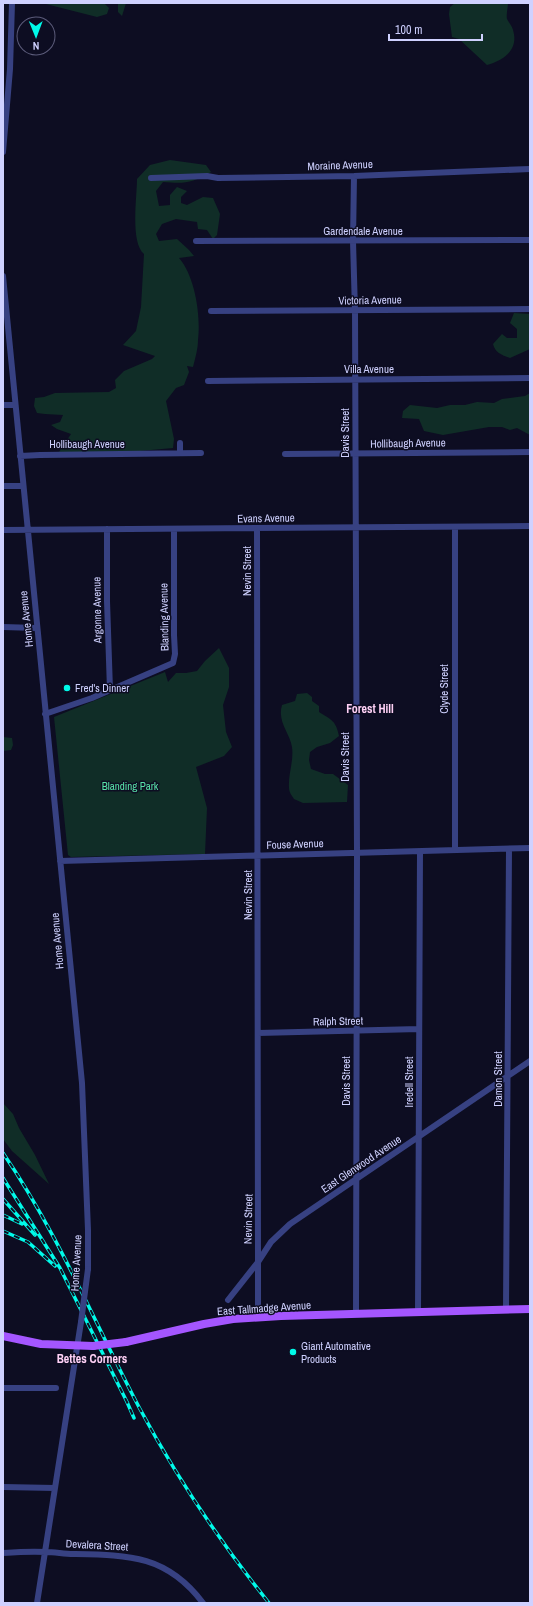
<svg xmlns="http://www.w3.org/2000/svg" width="533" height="1606" font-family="'Archivo Narrow',sans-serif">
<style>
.green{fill:#102d27}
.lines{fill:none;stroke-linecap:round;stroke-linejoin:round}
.minor{stroke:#374182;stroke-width:6}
.major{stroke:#a456ff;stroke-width:8}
.rail-casing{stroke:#00fae9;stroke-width:3.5}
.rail{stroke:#0d0d22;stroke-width:2;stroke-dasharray:6;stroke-linecap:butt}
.minor-bridge{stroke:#374182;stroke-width:6}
.major-bridge{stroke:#a456ff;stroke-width:8}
.poi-dot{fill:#00fae9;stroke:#0d0d22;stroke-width:1.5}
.labels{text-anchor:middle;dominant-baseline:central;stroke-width:3;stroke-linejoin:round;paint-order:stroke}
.street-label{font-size:11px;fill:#cfd1ff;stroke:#0d0d22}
.poi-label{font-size:11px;fill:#cfd1ff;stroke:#0d0d22;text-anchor:start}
.park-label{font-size:11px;fill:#58e1a8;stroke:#0d0d22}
.neighbourhood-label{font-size:12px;font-weight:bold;fill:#ffd1f6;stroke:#0d0d22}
</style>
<rect width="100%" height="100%" fill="#0d0d22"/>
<!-- green -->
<path class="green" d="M42,3H104L109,8L107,14L97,17Z
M118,3H126L122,16L118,12Z
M455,3H508C508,8 506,14 507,19C509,23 512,26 513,30C519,50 504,60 487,65L459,39L452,37L449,14L450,7Z
M170,160L206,165L211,172C192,183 185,184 163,182L156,191L159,206L170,205V195L177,187L187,191L181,197V203L187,205L203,197L213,198L220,214L217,235L213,239L207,230L198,229L197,222L176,219L162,224L156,234L159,241L177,239L189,250L194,256L179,258C195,276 201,316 198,340C198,349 195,359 193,367L187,366L189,372L184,385L176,388L166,401L174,439L173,448L129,452H59L71,434L57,429L51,425L60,422L63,415L45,414L37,413L34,406L35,398L44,397L55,393L109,392L116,388L115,380L124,371L152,359L155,356L123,345L136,331L141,307L144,254C130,242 137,197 137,179L150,165Z
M514,313L530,314V349L510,358C501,355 495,352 493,344L502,334L507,338H517V329L510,323Z
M530,393V435L517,428L510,430L502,427H489L443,435L424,431L419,419L402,418L403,411L410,405L437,408L450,405H465L477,402L494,403L502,399L525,396Z
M219,648L229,668V687L223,705L226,732L232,747L224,756L196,767L207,808L205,854L71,857L68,855L54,717L165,672L168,682L176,673H186L197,671L205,661Z
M307,693L312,697V701L319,706V712C332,720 336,721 339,736L330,743L317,747L310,752L309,760L311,769L325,774H333L348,785L347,802L303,803L294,799C292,796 289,792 289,788C288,774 294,761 292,747C290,733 277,722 282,705L295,701L297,694Z
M3,737L12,738L13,745L11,750L3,751Z
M3,1103L13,1114L19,1128L35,1155L49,1184L12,1151L3,1139Z"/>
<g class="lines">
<!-- minor -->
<path class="minor" d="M3,152L10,69L12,3
M354,176L353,241L355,311L357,853L356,1314
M151,178L207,176L218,178L354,176L530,169
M196,241L530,240
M3,276L82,1083L88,1230V1269
M211,311L530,309
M208,381L530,378
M3,405H15
M180,443V453
M285,454L530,452
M20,456L40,455L201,453
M3,486H23
M455,527V850
M107,529V601L110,690
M3,530L530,526
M3,627L36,628
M45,714L92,698L173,663L175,654L174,635V529
M60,861L530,848
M258,1033L419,1029
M228,1300L258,1262L257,528
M506,1309L509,849
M418,1312L420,852
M258,1317V1262L271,1242L290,1224L530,1061
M3,1388H56
M3,1487L55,1488
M3,1553C17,1552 32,1551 46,1552C55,1552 64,1554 73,1554C129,1555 167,1555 203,1603
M37,1603L81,1322"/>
<!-- major -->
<path class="major" d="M3,1336L41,1344L93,1346
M126,1342L204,1324L233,1319L281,1316L530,1309"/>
<!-- rail casing -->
<g class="rail-casing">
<path id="rail" d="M3,1153C58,1233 95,1324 140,1409C177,1478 220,1542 269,1603
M3,1178L60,1268L127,1402L134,1418
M3,1199L35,1235
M3,1215L22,1224
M3,1231L28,1242L55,1266"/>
</g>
<!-- rail -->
<use href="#rail" class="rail"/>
<!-- minor-bridge -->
<path class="minor-bridge" d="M81,1322L88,1269"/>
<!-- major-bridge -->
<path class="major-bridge" d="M93,1346L126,1342"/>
</g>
<!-- markers -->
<g class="poi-dot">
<circle cx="67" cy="688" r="4"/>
<circle cx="293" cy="1352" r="4"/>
</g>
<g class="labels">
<!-- street labels -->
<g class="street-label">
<text transform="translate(340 165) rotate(-2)">Moraine Avenue</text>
<text x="363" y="231">Gardendale Avenue</text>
<text transform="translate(370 300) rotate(-1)">Victoria Avenue</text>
<text x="369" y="369">Villa Avenue</text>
<text transform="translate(345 433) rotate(-90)">Davis Street</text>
<text transform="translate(408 443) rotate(-1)">Hollibaugh Avenue</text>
<text x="87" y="444">Hollibaugh Avenue</text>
<text transform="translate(266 518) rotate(-1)">Evans Avenue</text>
<text transform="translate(247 571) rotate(-90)">Nevin Street</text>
<text transform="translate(97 610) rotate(-91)">Argonne Avenue</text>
<text transform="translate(164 617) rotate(-91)">Blanding Avenue</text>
<text transform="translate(26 619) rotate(-96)">Home Avenue</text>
<text transform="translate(444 689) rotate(-90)">Clyde Street</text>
<text transform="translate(345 757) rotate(-90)">Davis Street</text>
<text transform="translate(295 844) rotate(-2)">Fouse Avenue</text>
<text transform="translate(248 895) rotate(-90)">Nevin Street</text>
<text transform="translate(57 941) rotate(-95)">Home Avenue</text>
<text transform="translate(338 1021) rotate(-1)">Ralph Street</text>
<text transform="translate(498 1079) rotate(-90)">Damon Street</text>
<text transform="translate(346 1081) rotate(-90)">Davis Street</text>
<text transform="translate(409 1082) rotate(-90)">Iredell Street</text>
<text transform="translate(361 1164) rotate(-34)">East Glenwood Avenue</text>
<text transform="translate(248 1219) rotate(-89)">Nevin Street</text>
<text transform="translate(76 1263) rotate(-87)">Home Avenue</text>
<text transform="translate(264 1308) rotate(-4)">East Tallmadge Avenue</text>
<text transform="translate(97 1545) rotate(3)">Devalera Street</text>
</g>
<!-- poi labels -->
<g class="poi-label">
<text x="75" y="688">Fred's Dinner</text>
<text x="301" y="1346">Giant Automative<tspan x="301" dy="13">Products</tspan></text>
</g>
<!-- park labels -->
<g class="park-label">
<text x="130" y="786">Blanding Park</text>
</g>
<!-- neighbourhood labels -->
<g class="neighbourhood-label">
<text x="370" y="709">Forest Hill</text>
<text x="92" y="1359">Bettes Corners</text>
</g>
</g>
<!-- border -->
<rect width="533" height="1606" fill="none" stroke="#cfd1ff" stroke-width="8"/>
<!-- north arrow -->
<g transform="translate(36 36) rotate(179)"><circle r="19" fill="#0d0d22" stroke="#5b5b7a"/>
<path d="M0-3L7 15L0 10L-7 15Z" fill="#00fae9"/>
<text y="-6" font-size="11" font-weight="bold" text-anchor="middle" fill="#cfd1ff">N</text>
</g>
<!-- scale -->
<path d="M389 34v6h93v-6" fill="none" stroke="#cfd1ff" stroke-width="2"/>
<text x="395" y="34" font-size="12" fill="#cfd1ff" stroke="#0d0d22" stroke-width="3" paint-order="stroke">100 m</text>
</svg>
